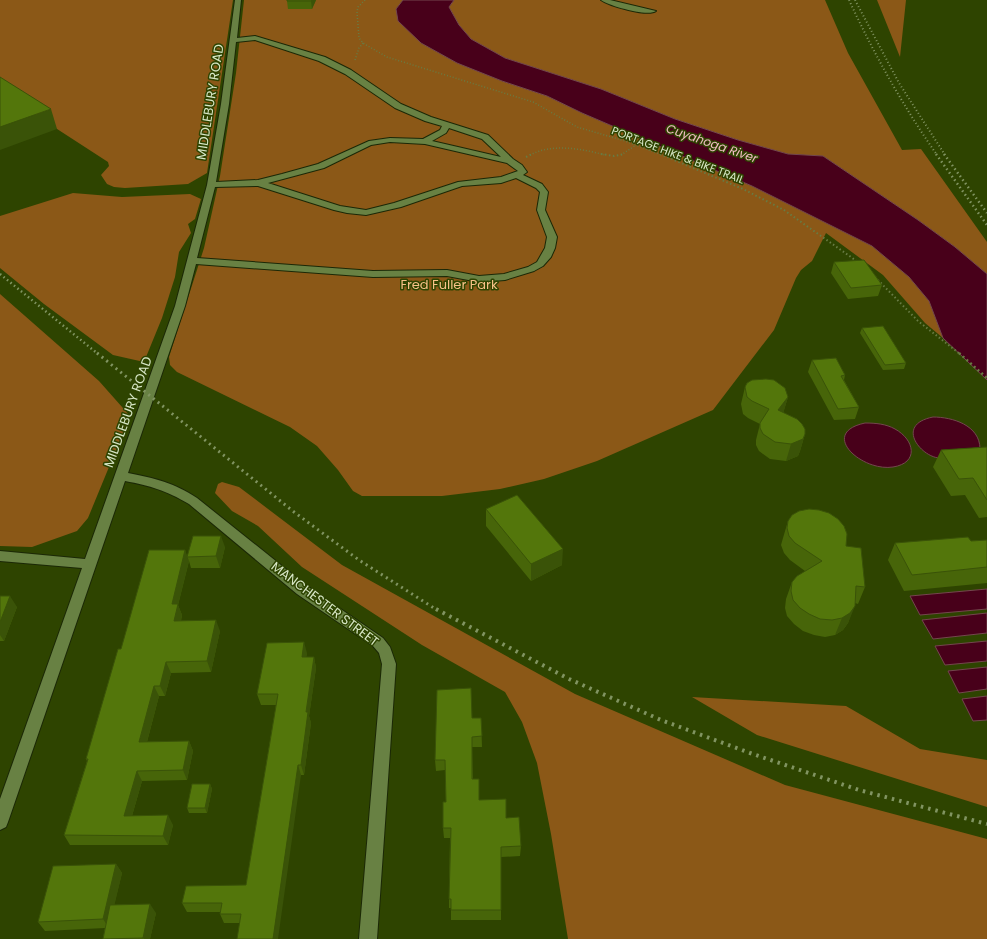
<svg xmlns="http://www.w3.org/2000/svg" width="987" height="939" font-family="Poppins,sans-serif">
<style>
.green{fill:#8b5817}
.water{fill:#48001a;stroke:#74464e}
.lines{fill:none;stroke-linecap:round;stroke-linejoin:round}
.minor-casing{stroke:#1b2806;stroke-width:2}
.path-far2{stroke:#687b43;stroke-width:1.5;stroke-dasharray:1 2;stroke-linecap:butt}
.path-far1{stroke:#687b43;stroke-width:2;stroke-dasharray:1.5 2.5;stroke-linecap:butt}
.path{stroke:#687b43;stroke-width:2.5;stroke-dasharray:2 3;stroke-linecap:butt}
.minor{fill:#688143;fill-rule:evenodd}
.rail-far3{stroke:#819461;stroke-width:2;stroke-dasharray:1 2.5;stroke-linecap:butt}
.rail-far2{stroke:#819461;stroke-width:2.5;stroke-dasharray:1.5 3;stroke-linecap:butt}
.rail-far1{stroke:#819461;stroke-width:3;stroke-dasharray:2 4;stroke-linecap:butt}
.rail{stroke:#819461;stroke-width:4;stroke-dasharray:2.5 5;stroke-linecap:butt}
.wall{fill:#476509}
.shaded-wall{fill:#3a5308}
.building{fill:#53760b;stroke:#3a5308}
.labels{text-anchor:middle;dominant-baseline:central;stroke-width:3;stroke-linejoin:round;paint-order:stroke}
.far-street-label{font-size:11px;fill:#d9e8c7;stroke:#2e4400}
.far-water-label{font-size:12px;font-style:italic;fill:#f2bbc4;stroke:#2e4400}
.street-label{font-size:13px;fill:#d9e8c7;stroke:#2e4400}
.park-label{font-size:13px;fill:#f7c087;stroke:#2e4400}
</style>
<rect width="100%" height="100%" fill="#2e4400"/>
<!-- green -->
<path class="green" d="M0,0H233L207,173L188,184L125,188L114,187L107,184L101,175L109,166L108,162L0,92Z
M244,0H403L396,9L421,43L457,63L502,81L547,96L582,113L752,186L872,246L909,277L929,301L943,338L925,323L883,275L826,233L812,261L801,270L796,278L774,330L713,410L597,461L544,479L500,489L442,496H362L353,491L338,470L317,446L290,427L177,372L170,365L169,357L204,248L220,176L236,73Z
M454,0H825L848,53L902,150L921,149L987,242V274L955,247L918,220L823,156L788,154L738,140L675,119L601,89L505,58L471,39L459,25L449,7Z
M877,0H906L900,57Z
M73,193L122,197L190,194L201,199L195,219L188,224L191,233L179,252L175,277L162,318L144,362L113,355L44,304L0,268V216Z
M0,294L99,381L130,416L88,518L77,531L32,547L0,546Z
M222,482L239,487L342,565L575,694L785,785L987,839V939H568L551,834L537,763L522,722L505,692L422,645L302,567L258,526L232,511L215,493L218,484Z
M692,697L846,706L920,749L987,760V807L757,735Z"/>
<!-- water -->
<path class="water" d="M403,0H454L449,7L459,25L471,39L505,58L601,89L675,119L738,140L788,154L823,156L918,220L955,247L987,274V380L943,338L929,301L909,277L872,246L752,186L582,113L547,96L502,81L457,63L421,43L398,21L396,9Z
M933,417C952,417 980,425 980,449C968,452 953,458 941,458C923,459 893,425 933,417Z
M865,423C876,423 886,424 895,429C915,440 919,463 893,467C862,472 818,433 865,423Z
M987,589V609L920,615L910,596Z
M987,613V633L933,639L922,620Z
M987,641V661L945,665L935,646Z
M987,667V689L959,693L948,671Z
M987,696V720L973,721L962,699Z"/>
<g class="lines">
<!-- minor casing -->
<g class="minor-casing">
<path id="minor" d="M235,0H241L237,38L255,36L325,57L351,70L401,104L431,117L488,135L513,159L522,165L527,172L523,175L542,184L548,192L545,210L557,237L555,248L551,257L543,266L534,271L505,280L479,282L447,276L373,277L196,264L185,306L128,473C155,478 174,483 197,498L307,586L383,638L390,647L396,664L377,939H359L382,664L379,653L373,646L297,594L189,504C165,490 151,486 125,481L8,822L6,827L0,830V799L82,568L0,561V551L85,559L175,306L207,185L221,104ZM255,40L319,61L345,74L395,108L425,121L442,126L440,130L423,139L390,138L369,141L318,164L282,174L258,180L216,182L229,104L236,42ZM449,128L482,139L501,157L432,141L446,133ZM390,142L425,144L507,163L518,171L501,177L458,182L394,203L366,210L340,206L268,183L324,168L371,145ZM516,178L536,188L540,192L537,210L547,237L545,248L537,262L528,267L504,274L479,276L447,270L373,271L197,258L215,187L258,186L334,210L347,213L366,215L401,207L462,186L501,183Z
M601,0H610L656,11C648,17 609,6 601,0Z"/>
</g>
<!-- path-far2 -->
<path class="path-far2" d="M365,0L358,7L357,12L359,38L363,43L387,57L533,102L577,127L625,141L662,155
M355,60L359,48L363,43
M530,155C552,143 583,149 605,155
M621,155L636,145"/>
<!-- path-far1 -->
<path class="path-far1" d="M601,154L614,156L624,154
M660,154L743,189L784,210L858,262
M526,157L532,154
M875,277L918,321L960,354"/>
<!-- path -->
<path class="path" d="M959,353L987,378"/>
<!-- minor -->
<use href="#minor" class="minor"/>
<!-- rail-far3 -->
<path class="rail-far3" d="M849,0C874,54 903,106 937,155
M855,0L899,83L945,155"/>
<!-- rail-far2 -->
<path class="rail-far2" d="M936,154L987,225
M944,154L987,213
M0,274L98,354"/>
<!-- rail-far1 -->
<path class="rail-far1" d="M97,353L294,512L359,560L437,610"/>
<!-- rail -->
<path class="rail" d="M436,609L569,679L661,720L750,753L859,790L987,824"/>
</g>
<!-- wall -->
<path class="wall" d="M316,0L312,9H288L287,1Z
M834,262L882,285L878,296L848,299L831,273Z
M862,328L906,363L904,369L883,370L860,333Z
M812,360L845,375L844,380L859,407L855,419L834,420L808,372Z
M745,387L788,397L783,413L805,434L800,451L798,456L786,461L770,459L759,451L756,445V440L760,424L748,418L743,414L741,404Z
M987,447V517L979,518L965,495L951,496L933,467L941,450Z
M486,509L562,565L531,581L486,526Z
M788,521L846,546L865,587L858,604L855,603L848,623L843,630L835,635L825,637L814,635L803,631L794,624L787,616L785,608L786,599L792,582L805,571L790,560L784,553L781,545L783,538Z
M987,540V583L904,591L888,560L895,543L971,541Z
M225,547L220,568H191L189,561L178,605L182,615L181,621L220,631L211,672L171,673L165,696H159L147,742L189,741L193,751L187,780L142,781L132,816L173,825L168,845H70L64,835L87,761L86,759L121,649L185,550L187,557Z
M0,596L17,607L4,641H0Z
M307,653L306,657H314L316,668L309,716L311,723L304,775H301L240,923H224L220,914V912H187L182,903L246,885L276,705H261L257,694Z
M472,718H481L482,747H472L473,779L479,800L506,818L521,846L520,856L501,857V920H451V908H449V899L450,838H444L443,828L446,802L445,770L436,771L435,760Z
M210,784L212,789L207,813H189L187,808Z
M116,864L122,873L114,905L156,913L150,939H103L105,928L45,931L38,922Z"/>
<!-- shaded-wall -->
<path class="shaded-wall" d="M312,0H316L312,9L311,1Z
M51,109L57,129L0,150V127Z
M788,397L783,414L778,410Z
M805,434L800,451L798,456L786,461L791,444Z
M221,536L225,547L220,568L216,556Z
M563,549L562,565L531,581V564Z
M185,550L189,561L178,605L182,615L178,632L174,621L172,604Z
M10,596L17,607L4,641L0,635V622Z
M855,606L848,623L843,630L835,635L842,618Z
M216,620L220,631L211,672L207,661Z
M304,642L307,653L305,667L302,657Z
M314,657L316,668L309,716L311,723L304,775L301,765L306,712Z
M166,662L171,673L165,696L160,686Z
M154,686L159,696L144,753L139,742Z
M189,741L193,751L187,780L183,770Z
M298,765L301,775L278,939H273Z
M137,771L142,781L129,826L124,816Z
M210,784L212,789L207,813L205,808Z
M168,815L173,825L168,845L163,836Z
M116,864L122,873L109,928L103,919Z
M150,904L156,913L150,939H144L143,938Z"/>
<!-- building -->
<path class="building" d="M287,0H312L311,1H287Z
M0,77L51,109L0,127Z
M864,260L882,285L851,288L834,262Z
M883,326L906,363L885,365L862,328Z
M836,358L845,375L841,376L859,407L838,409L812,360Z
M766,379L774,380L785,388L788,397L778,410L797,419L802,424L805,429V434L803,439L791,444L775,442L763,434L760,428V423L769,409L752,401L747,397L745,387L747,383L752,380Z
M987,447V500L973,478L959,479L941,450Z
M517,495L563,549L531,564L486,509Z
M809,509L819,510L829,513L838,519L844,526L847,534L846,546L861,548L865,587L856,586L855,606L850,613L842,618L832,620L820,619L809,614L800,608L793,600L791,591L792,582L797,576L822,561L795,543L789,536L787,528L788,521L792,515L799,511Z
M193,536H221L216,556L187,557Z
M968,537L971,541L987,540V567L912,575L895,543Z
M149,550H185L172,604H178L174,621L216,620L207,661L166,662L160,686H154L139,742L189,741L183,770L137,771L124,816L168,815L163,836L64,835L88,759H86L118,649H121Z
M0,596H10L0,622Z
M304,642L302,657H314L306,712H308L301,765H298L273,939H237L241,914H220L222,903H182L186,886L246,885L278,694H257L267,643Z
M471,688L472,718H481L482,736L472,737V779H479V800L506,799V818L519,817L521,846L501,847V910H451V899H449L451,828H443V802H446L445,760H435L437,690Z
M192,784H210L205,808H187Z
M116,864L103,919L38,922L53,866Z
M150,904L143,938L103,939L110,905Z"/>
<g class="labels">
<!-- far-street labels -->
<g class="far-street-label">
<text transform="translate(678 155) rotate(21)">PORTAGE HIKE &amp; BIKE TRAIL</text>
</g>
<!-- far-water labels -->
<g class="far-water-label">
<text transform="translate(712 143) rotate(19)">Cuyahoga River</text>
</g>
<!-- street labels -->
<g class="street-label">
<text transform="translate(210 102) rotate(-81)">MIDDLEBURY ROAD</text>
<text transform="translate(128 412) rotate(-70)">MIDDLEBURY ROAD</text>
<text transform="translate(325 604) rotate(37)">MANCHESTER STREET</text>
</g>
<!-- park labels -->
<g class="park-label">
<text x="449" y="284">Fred Fuller Park</text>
</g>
</g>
</svg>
